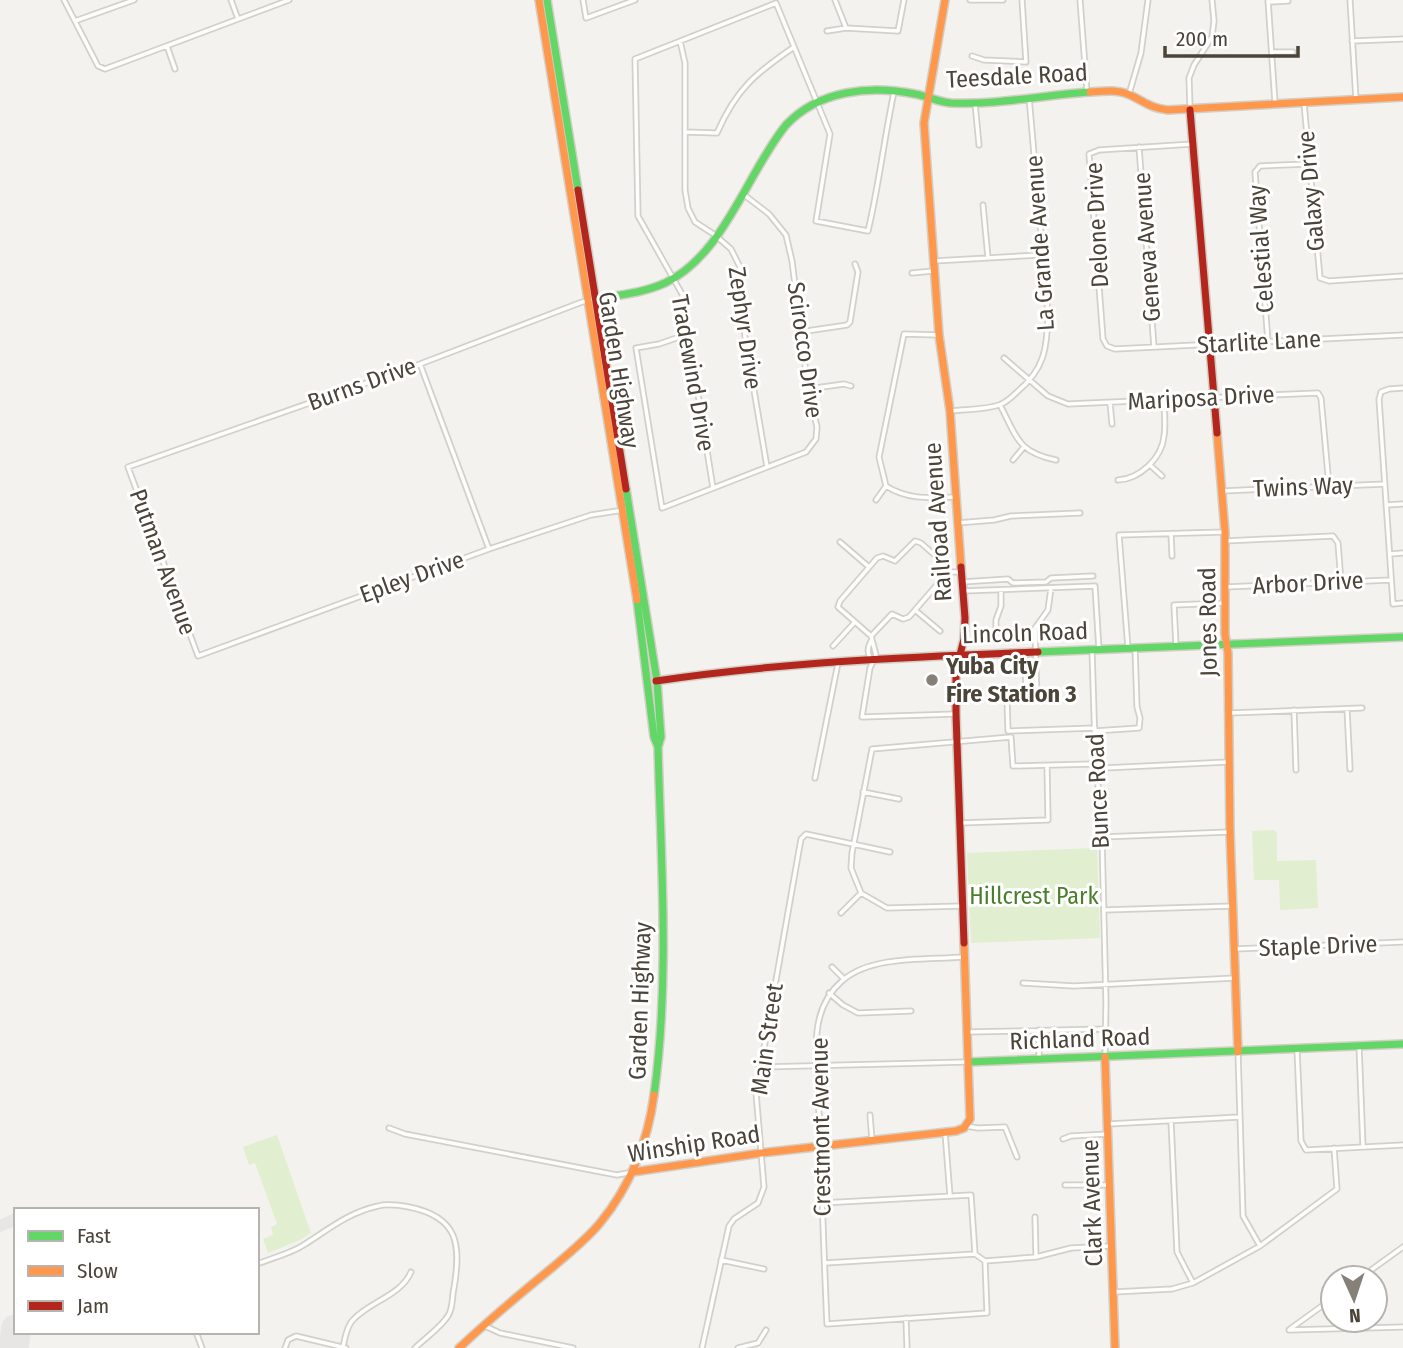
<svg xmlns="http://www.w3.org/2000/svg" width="1403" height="1348" font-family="'Fira Sans Condensed',sans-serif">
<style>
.green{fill:#e1eecf}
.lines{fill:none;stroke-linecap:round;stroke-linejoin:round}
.taxiway{stroke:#e8e6e4;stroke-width:12}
.runway{stroke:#e8e6e4;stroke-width:30}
.street-casing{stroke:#d2d0cb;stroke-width:7}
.fast-casing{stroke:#d3cfc5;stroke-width:10}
.slow-casing{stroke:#d3cfc5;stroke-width:10}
.jam-casing{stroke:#d3cfc5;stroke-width:10}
.street{stroke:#fdfdfc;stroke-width:3.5}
.fast{stroke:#63d668;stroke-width:7}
.slow{stroke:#ff974d;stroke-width:7}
.jam{stroke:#b3261e;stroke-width:7}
.poi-dot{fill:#868178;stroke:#fff;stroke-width:2.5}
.labels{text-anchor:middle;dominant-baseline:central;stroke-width:6;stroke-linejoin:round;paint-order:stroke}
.street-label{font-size:24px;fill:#4b4439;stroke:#fff}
.poi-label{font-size:24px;font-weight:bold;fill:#4b4439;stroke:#fff;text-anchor:start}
.park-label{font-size:24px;fill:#4a7f2a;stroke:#fff}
</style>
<rect width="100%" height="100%" fill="#f4f2ee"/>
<!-- green -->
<path class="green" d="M1274,830L1277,833V861L1316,860L1318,908L1280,910L1279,880H1254L1252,831Z
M1097,848L1100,938L971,943L967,853Z
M277,1135L311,1233L300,1240L268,1253L263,1239L273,1235L271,1227L277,1224L255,1163L249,1165L243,1147Z"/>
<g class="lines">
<!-- taxiway -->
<path class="taxiway" d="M0,1226L16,1219"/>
<!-- runway -->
<path class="runway" d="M14,1348L16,1329"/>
<!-- street casing -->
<g class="street-casing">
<path id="street" d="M64,0L98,66L105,69L289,0
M231,0L238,19
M583,0L586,18L635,0
M835,0L846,28L898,31L904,0
M970,0H1003
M1080,0L1087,92
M1268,0L1275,103
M1350,0L1356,100
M1268,2L1288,1
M75,21L134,0
M827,31L846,28
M680,41L685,63V190L688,208L695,222L715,235L731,249L740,267L745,337L767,467
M1352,41L1403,39
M167,46L175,69
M1272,52H1293
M972,56L984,60L1026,62L1022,0
M1129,94L1141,53L1148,0
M975,103L979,145
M1304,103L1320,278L1329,281L1403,276
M1190,108L1189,78L1194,65L1212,37L1214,21L1212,0
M685,132L717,133C736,89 756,73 794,47
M1193,144L1099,150L1089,154L1103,339L1107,346L1115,349L1403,335
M1139,147L1154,347
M983,205L988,258
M934,261L1040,255
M912,273L933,271
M596,299L582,302L420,364L128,467L198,656L489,549L591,515L630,509
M800,332L847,325L850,322L858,272L855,264
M688,334L659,344L636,348L662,508L806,452L816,439L817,427L808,389L792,261L786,235L769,214L743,194
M939,335L904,334L879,457L886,486C908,500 930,498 955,497
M1268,342L1255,172L1260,166L1309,164
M1004,358L1048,396L1068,404L1318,393L1321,398L1329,486
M420,364L489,549
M1403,388L1389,389L1381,392L1379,399L1393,604L1403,603
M808,389L844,384L851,386
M1110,403L1112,424
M1000,405C1017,437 1017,452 1056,460
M950,411C965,409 984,410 999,405C1005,403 1012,397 1017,392C1045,369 1047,348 1048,314L1029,97
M1013,460L1023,448
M1151,466L1162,476
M1118,480C1140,479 1162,458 1164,436C1166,425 1164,412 1164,401
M713,488L682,294L638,216L635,59L776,3L830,134L816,221L868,231C879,185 884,139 894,92
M1222,491L1385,484
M876,500L886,486
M1386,505L1403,504
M957,523L994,520L1011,516L1080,513
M1171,534L1172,556
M1225,541L1333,536L1338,543L1341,582
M840,542L869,567
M1390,554L1403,553
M948,572V567L921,543L915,541L895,561L883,556L877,558L840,601L838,607L871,636L892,614L903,619L909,617L948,572H961
M962,582L1008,579L1013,583L1046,582L1051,578L1093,576
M1225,587L1391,580
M1051,588L1048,610L1035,628L1037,699L1007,700L1008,731L1095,728
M962,591L1095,586L1099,650
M915,610L940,631
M996,630V620L1001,606V590
M871,636L876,655L870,668L862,717L956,714
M871,641C867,649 867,653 872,661
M833,646L854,623
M1176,646L1174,605L1225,603
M1128,648L1119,535L1225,532
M1092,650L1095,746L1102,837L1106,1003L1105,1055
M1025,652L1026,699
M1347,709L1350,769
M1294,710L1296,770
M1229,713L1362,708
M1095,731L1139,728L1140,718L1137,707L1135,648
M815,778L838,663
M863,792L899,799
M959,823L1048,820L1047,766
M1102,837L1229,832
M963,906L887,908L861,893L851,868L852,853L872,749L1011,737L1013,766L1092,764L1104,768L1228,762
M1104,910L1233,906
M841,913L861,893
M1234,949L1403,942
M832,967L844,979
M1023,983L1074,986L1235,978
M829,993L843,1005L858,1013L911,1011
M1039,1030V1059
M967,1032L1105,1029
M1359,1046L1363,1147
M1297,1049L1301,1141L1306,1150L1403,1145
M1238,1052L1243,1216L1260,1246
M759,1067L967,1062
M870,1115L872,1140
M1171,1121L1177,1252L1193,1283
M1108,1124L1240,1117
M966,1126L978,1128L1005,1127L1017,1157
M389,1128L405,1134L617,1175L633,1172
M945,1132L950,1196
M1063,1139L1071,1136L1108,1134
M1065,1185H1109
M822,1203L971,1195L975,1254L985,1261L987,1313L827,1324C824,1260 822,1197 820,1133C819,1100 814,1065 817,1032C819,1012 827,994 842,981C871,955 927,960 964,957
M1035,1217L1036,1257
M721,1260L764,1269
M985,1261L1036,1257L1071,1248L1111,1246
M825,1263L975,1254
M257,1264C272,1258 289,1254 302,1246C328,1230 347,1213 378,1206C388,1203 399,1205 409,1207C459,1217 461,1245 454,1288C452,1295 453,1307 449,1314C444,1325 424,1339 415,1348
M1360,1278L1403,1247
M1114,1292L1172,1289L1193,1283L1260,1246L1337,1189L1334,1148
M906,1318L907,1348
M485,1326L500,1333L573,1348
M1290,1329L1333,1298
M1289,1330L1403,1327
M196,1332L202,1348
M343,1347C345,1339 346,1328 352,1321C368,1302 401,1296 411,1272
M285,1348L288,1340L296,1336L346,1348
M702,1348L729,1226L734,1219L758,1203L764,1187L756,1093L801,839L806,834L890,852
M738,1348L758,1343L766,1330"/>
</g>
<!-- fast casing -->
<g class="fast-casing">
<path id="fast" d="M547,0L578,190
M596,299C619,295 643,293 665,283C724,255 747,173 786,125C819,90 870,85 915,94C927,96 938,102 951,103C997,105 1044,95 1090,92
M626,489L657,681L661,737L658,747C661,863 670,980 654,1095
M637,600L654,737L658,747
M1038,652L1403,637
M968,1062L1403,1044"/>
</g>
<!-- slow casing -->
<g class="slow-casing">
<path id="slow" d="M539,0L637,600
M945,0L924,123L939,335L950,411L961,567
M1090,92C1103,91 1118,89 1130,95C1147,103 1148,107 1168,110L1403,97
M1217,433L1225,532V634L1228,653L1230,832L1238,1052
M1105,1057L1115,1348
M633,1172L761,1153L956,1131L964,1128L970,1119L964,943
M459,1348C489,1320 521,1293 553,1267C569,1253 586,1240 600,1223C630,1187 648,1141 654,1095"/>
</g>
<!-- jam casing -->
<g class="jam-casing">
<path id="jam" d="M1190,110L1217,433
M578,190L626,489
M961,567L965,618L964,639L956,670V714L964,943
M656,681C782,662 911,657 1038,652"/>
</g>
<!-- street -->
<use href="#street" class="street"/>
<!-- fast -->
<use href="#fast" class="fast"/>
<!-- slow -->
<use href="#slow" class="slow"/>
<!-- jam -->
<use href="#jam" class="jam"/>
</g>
<!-- markers -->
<circle class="poi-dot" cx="932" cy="680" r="7"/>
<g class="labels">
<!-- street labels -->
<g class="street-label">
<text transform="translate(1017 76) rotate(-3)">Teesdale Road</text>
<text transform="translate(1311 191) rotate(-95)">Galaxy Drive</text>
<text transform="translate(1097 225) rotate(-93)">Delone Drive</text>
<text transform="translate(1040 243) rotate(-94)">La Grande Avenue</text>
<text transform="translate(1147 247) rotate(-94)">Geneva Avenue</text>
<text transform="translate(1261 249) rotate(-94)">Celestial Way</text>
<text transform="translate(745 328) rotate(82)">Zephyr Drive</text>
<text transform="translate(1259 342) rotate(-3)">Starlite Lane</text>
<text transform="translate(805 350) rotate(82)">Scirocco Drive</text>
<text transform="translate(619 370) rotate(81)">Garden Highway</text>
<text transform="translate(693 373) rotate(80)">Tradewind Drive</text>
<text transform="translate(362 384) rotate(-20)">Burns Drive</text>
<text transform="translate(1201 398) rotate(-3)">Mariposa Drive</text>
<text transform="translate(1303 487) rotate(-2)">Twins Way</text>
<text transform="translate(938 522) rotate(-94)">Railroad Avenue</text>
<text transform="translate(163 562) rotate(70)">Putman Avenue</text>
<text transform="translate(412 577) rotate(-20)">Epley Drive</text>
<text transform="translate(1308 583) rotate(-3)">Arbor Drive</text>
<text transform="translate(1208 622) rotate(-91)">Jones Road</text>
<text transform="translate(1025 633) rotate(-2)">Lincoln Road</text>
<text transform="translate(1098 791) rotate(-93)">Bunce Road</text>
<text transform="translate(1318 946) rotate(-2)">Staple Drive</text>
<text transform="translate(640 1001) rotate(-88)">Garden Highway</text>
<text transform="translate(767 1039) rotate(-82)">Main Street</text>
<text transform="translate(1080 1039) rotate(-2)">Richland Road</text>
<text transform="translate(821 1127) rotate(-91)">Crestmont Avenue</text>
<text transform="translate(694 1144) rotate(-9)">Winship Road</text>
<text transform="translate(1092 1203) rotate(-92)">Clark Avenue</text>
</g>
<!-- poi labels -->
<g class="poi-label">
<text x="946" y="666">Yuba City<tspan x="946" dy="28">Fire Station 3</tspan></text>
</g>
<!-- park labels -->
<g class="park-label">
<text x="1034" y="896">Hillcrest Park</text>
</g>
</g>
<!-- legend -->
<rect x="14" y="1208" width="245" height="126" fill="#ffffff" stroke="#b7b4b0" stroke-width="2"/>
<rect x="28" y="1231" width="35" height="10" fill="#63d668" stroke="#b7b4b0" stroke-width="2"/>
<text x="77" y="1243" font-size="21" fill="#4b4439">Fast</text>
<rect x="28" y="1266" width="35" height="10" fill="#ff974d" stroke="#b7b4b0" stroke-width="2"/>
<text x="77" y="1278" font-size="21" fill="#4b4439">Slow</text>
<rect x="28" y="1301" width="35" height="10" fill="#b3261e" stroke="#b7b4b0" stroke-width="2"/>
<text x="77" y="1313" font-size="21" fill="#4b4439">Jam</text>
<!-- north arrow -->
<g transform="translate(1354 1299) rotate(177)"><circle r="33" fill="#ffffff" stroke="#b7b4b0" stroke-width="2"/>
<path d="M0-5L12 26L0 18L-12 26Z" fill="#868178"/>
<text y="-10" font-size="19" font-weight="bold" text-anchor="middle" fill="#4b4439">N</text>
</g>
<!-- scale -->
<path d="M1165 46v10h133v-10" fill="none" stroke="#4b4439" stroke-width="3.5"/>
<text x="1176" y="46" font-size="21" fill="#4b4439" stroke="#ffffff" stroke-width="5" paint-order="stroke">200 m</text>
</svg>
